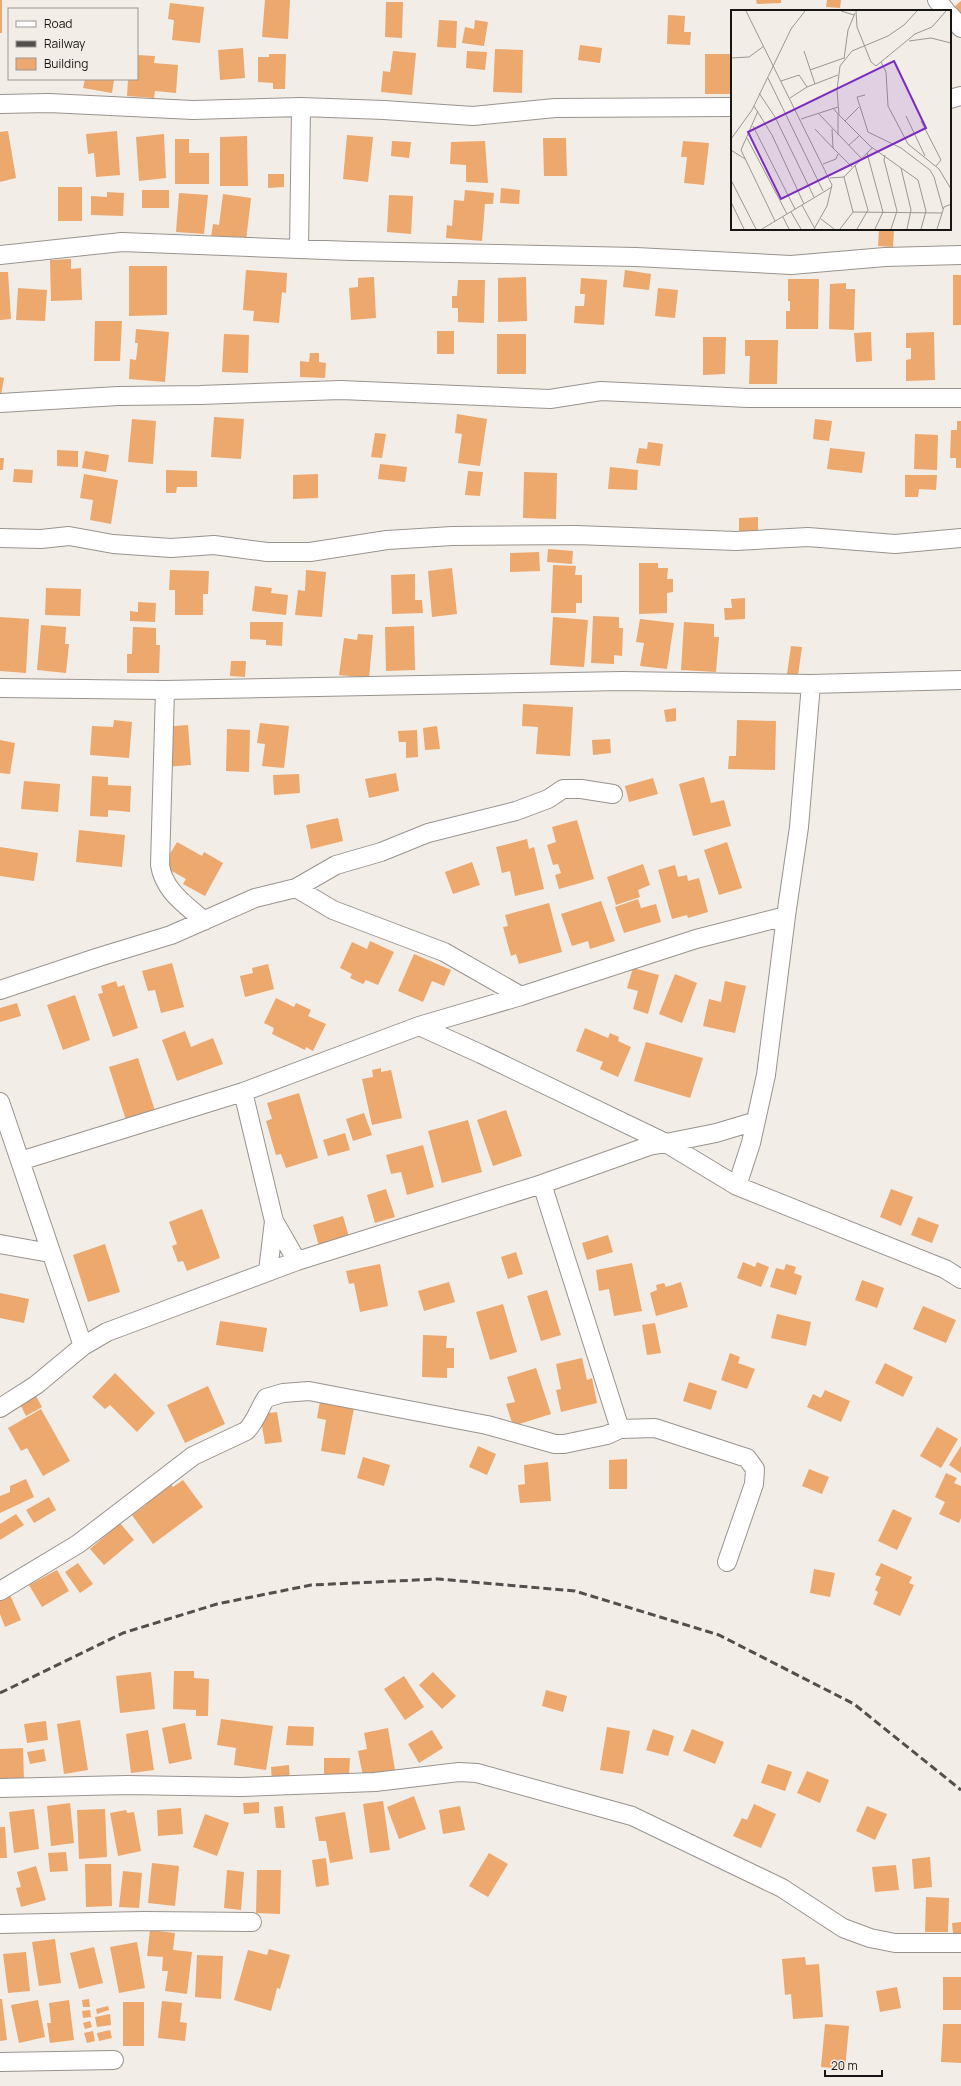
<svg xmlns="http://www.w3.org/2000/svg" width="961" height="2086" font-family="Manrope,sans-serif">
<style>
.building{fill:#eca86d}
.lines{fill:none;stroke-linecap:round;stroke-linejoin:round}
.street-casing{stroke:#99938e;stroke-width:20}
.street{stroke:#fff;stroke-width:18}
.rail{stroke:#524f4c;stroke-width:3;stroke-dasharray:8 4;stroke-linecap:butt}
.inset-road{fill:none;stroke:#9b9793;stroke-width:1}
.view{fill:#7b2cbf;fill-opacity:0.15;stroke:#7b2cbf;stroke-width:2}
.inset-edge{fill:none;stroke:#181614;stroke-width:2}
</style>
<rect width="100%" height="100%" fill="#f3ede8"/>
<!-- building -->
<path class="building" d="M0,0H2V33H0Z
M265,0H290L288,39L262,37Z
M756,0H781V3L757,4Z
M827,0H841L840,8L826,7Z
M961,1V13L955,6Z
M386,2H403L402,38L385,37Z
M170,3L204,7L200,43L172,40L174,20L168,19Z
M668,15L685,16L684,32H691L690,45L667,44Z
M439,20L457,21L456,48L437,47Z
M475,20L488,22L484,46L462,43L465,27L474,29Z
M580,45L602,48L600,63L578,60Z
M243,48L245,78L220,80L218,50Z
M495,49L523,50L522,93L493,92Z
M393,51L416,53L412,95L381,92L383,71L390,72Z
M467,51L487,52L485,70L466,68Z
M269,54H286L285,89H273V83L258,82V57H269Z
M705,54H732V94H705Z
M137,55L155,56L154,63L178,65L176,93L155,91L154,98L127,96L128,79H137Z
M85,79H114L112,93L83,88Z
M8,131L16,178L0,182V132Z
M117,131L120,175L96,177L94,153L88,154L86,134Z
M164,134L166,178L139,181L136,137Z
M347,135L373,137L368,182L343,179Z
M247,136L248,186H220V137Z
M543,138H566L567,176H544Z
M175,139H189V153H209V184H175Z
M392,141L411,142L409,158L391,156Z
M485,141L488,183L466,182V165L450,164L451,142Z
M683,141L709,143L704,185L684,183L687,157H681Z
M268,174H284V187L268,188Z
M58,187H82V221H58Z
M501,188L520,190L519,204L500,203Z
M142,190H169V208H142Z
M465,190L494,193L493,204H485L482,241L446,238L447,225L452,226L454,200L464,201Z
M107,192L124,193L123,216L91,215V196L107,197Z
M179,193L208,195L204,234L176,232Z
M223,194L251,198L246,241L211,237L213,224L219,225Z
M389,195L413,196L411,234L387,232Z
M879,229H894L893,247L878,246Z
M71,259V269L81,268L82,300L51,301L50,260Z
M129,266H167V315L129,316Z
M246,270L287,273L286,293L282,292L279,323L253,321L254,311L243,310Z
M625,270L651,274L649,290L623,287Z
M0,272H8L11,319L0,320Z
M953,275H961V325H953Z
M374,277L376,318L351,320L349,288L358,287V278Z
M526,277L527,321L498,322V278Z
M581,278L607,280L604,325L574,323L575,306H584L585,294H580Z
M788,279H819L818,329H786V311H790V301H788Z
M458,280H485L484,323L458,322V308H452V296H457Z
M846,283V289H855L854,330L829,329L830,284Z
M18,288L47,290L45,321L16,320Z
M658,288L678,290L675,318L655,316Z
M95,321H122L120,361H94Z
M136,329L169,332L165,382L129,379L130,359L136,360L138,343H135Z
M437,331H454V354H437Z
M871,332L872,361L856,362L854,333Z
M934,332L935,380L906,381V360L911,359V348H906V333Z
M224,334L249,335L248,373L222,372Z
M497,334H526V374H497Z
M703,337H726L725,374L703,375Z
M745,340H778L777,384H749L750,356H745Z
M310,353H319V362L326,363L325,378L300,377V361L309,362Z
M0,377L4,378L1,395H0Z
M457,414L487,419L480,466L458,463L462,434L455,433Z
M214,417L244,419L241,459L211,457Z
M132,419L156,421L153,464L128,462Z
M815,419L832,421L829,441L813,439Z
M957,421H961V468H956V458H950L951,430H957Z
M375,433L386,434L382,458L371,457Z
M915,434L938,435L937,470L914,469Z
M648,442L663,444L660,466L636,463L639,448L647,449Z
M830,448L865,452L862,473L827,469Z
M57,450L78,451V467L57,466Z
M85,451L109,455L106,472L82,468Z
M0,458H4L3,470H0Z
M380,464L407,467L405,482L378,479Z
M610,467L638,470L637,490L608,489Z
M14,469L33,470L32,483L13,482Z
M166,470L197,471V487H177L176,493H166Z
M468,471L483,472L480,496L465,495Z
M524,472L557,473L556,519L523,518Z
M84,474L118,480L111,524L90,520L93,500L80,498Z
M318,474V498L293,499V475Z
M905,475H937L936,490L919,489L918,497H905Z
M758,517V531L739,532V518Z
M548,549L573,551L572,564L547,562Z
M539,552L540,571L510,572V553Z
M639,563H658V568H668L667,579H673V592L667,593V613L639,614Z
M553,565L576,566L575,575H582V603H576V613H551Z
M452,568L457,614L432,617L428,571Z
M170,570L209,571L208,594H203V615H175V590H169Z
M306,570L326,572L322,617L295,615L298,590L305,591Z
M415,574V600H422L423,613L392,614L391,575Z
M255,586L272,588L271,593L288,595L286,615L252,611Z
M46,588L81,589L80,616L45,615Z
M745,598V619L725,620L724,608H732L731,599Z
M138,602L156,603L155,622L130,621V611L138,612Z
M593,616L619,617V628H623L622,656L614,655V664L591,663Z
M0,617L29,619L26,673L0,671Z
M553,617L588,620L584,667L550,665Z
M640,619L674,623L667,669L640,666L644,643L636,642Z
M250,622H283L282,646L266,645V640L250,639Z
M684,622L714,624V637H719L716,672L681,670Z
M41,625L66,627L65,644H69L66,673L37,670Z
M414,626L415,670L386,671L385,627Z
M133,627L156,628V645H160L159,673H127V654H132Z
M358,634L373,635L369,678L339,675L344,638L357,640Z
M791,646L802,647L798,675L787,674Z
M231,661H246L245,677L230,676Z
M523,704L573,707L570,756L536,754L538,727L522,726Z
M676,708V721L666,722L664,710Z
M114,720L132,722L129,758L90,755L92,726L113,727Z
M737,720L776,721L775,770L728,769L729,756H736Z
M260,723L289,726L284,768L262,766L265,744L257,743Z
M188,725L191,765L164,767L161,727Z
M437,726L440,749L425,750L423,728Z
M227,729L250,730L249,772L226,771Z
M417,730L418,757L406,758V742H399L398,731Z
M610,739L611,753L593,755L592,740Z
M0,740L15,743L10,774L0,773Z
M396,773L399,791L369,798L365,779Z
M299,774L300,793L274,795L273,775Z
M92,776L108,777V785L131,786L130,812L108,810V817L90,816Z
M704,777L711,803L724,800L731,826L693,836L679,784Z
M653,778L658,794L629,802L625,786Z
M24,781L60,784L58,812L21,809Z
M338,818L343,841L311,849L306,825Z
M577,820L594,879L559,889L555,875L561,873L558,864L553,865L547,845L556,842L552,827Z
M79,830L125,835L122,867L76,862Z
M527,839L529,849L534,847L544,889L515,896L510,871L502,873L496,847Z
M177,842L202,856L204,852L223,863L205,896L183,884L186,879L163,866Z
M727,842L742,888L719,895L704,850Z
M0,847L38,853L34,881L0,876Z
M472,862L480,885L453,894L445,872Z
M643,864L650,885L638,890L640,897L616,905L607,877Z
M675,865L678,877L687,875L688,881L699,878L708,912L688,918L687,915L672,919L658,870Z
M638,899L641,908L656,904L661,922L624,933L615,907Z
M601,901L615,941L590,949L588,941L572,946L561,914Z
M549,903L562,952L519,964L516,954L511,956L503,927L508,926L505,915Z
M370,941L394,952L378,985L366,980L363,984L350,978L352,974L340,968L352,942L367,949Z
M414,954L451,970L444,986L432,981L423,1002L398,991Z
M172,963L184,1007L161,1013L155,990L148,991L142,971Z
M268,964L274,989L245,997L240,976L253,973L252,968Z
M633,968L659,975L648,1014L633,1009L638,991L627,988Z
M675,974L697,983L682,1023L659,1014Z
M116,981L118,987L124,985L138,1028L113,1037L98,994L103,993L101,986Z
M725,981L746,986L735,1033L703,1026L709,999L721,1002Z
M75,995L90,1040L63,1050L47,1005Z
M276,998L294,1007L296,1003L311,1010L308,1016L326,1024L313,1051L306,1047L305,1050L272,1034L274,1028L264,1023Z
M17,1003L21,1016L0,1022V1008Z
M585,1028L608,1038L610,1033L619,1037L618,1041L631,1047L618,1077L600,1069L603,1062L576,1051Z
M185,1031L191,1047L213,1038L223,1064L177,1081L162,1040Z
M646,1042L703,1058L690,1098L634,1081Z
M138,1058L155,1111L126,1120L109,1067Z
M381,1068V1072L391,1070L402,1118L372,1125L362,1079L373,1077L372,1070Z
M299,1093L318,1158L286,1168L281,1154L276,1155L266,1121L272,1119L267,1103Z
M506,1110L522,1156L493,1166L477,1120Z
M364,1113L372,1135L353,1141L346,1119Z
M468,1120L482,1172L442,1183L428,1131Z
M345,1133L350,1150L328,1156L323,1140Z
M423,1145L434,1187L407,1195L401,1172L391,1174L386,1155Z
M386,1189L395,1217L375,1223L367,1195Z
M891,1189L913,1197L901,1226L880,1217Z
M202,1209L220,1258L187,1271L183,1261L178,1262L172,1246L177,1244L169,1222Z
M343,1216L349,1237L319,1246L313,1225Z
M918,1217L939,1225L932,1243L911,1235Z
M608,1235L613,1252L587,1260L582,1243Z
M105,1244L120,1292L88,1302L73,1255Z
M516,1252L523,1274L508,1279L501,1257Z
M743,1262L755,1267L757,1262L769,1267L761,1287L737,1278Z
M632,1263L642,1311L614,1316L609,1289L599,1291L596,1270Z
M380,1264L388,1306L360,1312L354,1283L349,1284L346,1271Z
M786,1264L796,1267L794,1273L802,1276L796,1295L770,1287L776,1268L784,1270Z
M862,1280L884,1288L877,1308L855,1300Z
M449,1282L455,1302L424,1311L418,1291Z
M681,1282L688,1307L656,1316L650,1293L657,1290L656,1285L664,1283L666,1287Z
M547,1290L561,1335L541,1341L527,1296Z
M0,1293L29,1299L24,1323L0,1318Z
M503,1304L517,1352L490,1360L476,1312Z
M923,1306L956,1320L946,1343L913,1329Z
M777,1314L811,1322L806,1346L771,1338Z
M220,1321L267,1328L263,1352L216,1345Z
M655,1323L661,1353L647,1355L642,1325Z
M423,1335L447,1336L446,1348H454V1368H447V1378L422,1377Z
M730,1353L740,1357L738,1363L755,1369L747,1389L721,1380Z
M582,1358L587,1380L592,1378L597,1403L561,1412L556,1390L561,1389L556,1364Z
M885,1363L913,1377L903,1397L875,1383Z
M536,1368L551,1414L513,1426L506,1404L515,1402L507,1377Z
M115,1373L155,1413L137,1432L110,1405L105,1409L92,1397Z
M689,1382L717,1391L711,1410L683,1401Z
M208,1386L225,1424L185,1443L167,1405Z
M825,1390L850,1401L841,1422L807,1407L813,1394L821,1398Z
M36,1396L42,1407L26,1416L20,1404Z
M320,1401L354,1408L345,1455L321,1451L326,1420L317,1418Z
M41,1409L70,1461L43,1476L27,1448L21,1451L8,1428Z
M277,1412L282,1442L265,1444L260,1414Z
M937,1427L958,1439L941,1468L920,1456Z
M478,1446L496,1454L487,1475L469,1467Z
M961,1446V1473L949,1465Z
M363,1457L390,1465L384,1486L357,1478Z
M627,1459V1489H609V1460Z
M548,1462L551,1501L520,1503L518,1485L525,1484L524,1465Z
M809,1469L829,1477L822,1494L802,1486Z
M946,1473L957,1478L954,1483L961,1486V1518L959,1523L939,1514L945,1502L935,1497Z
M26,1479L34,1497L0,1513V1496L10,1492V1486Z
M183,1480L203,1507L153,1544L132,1515L146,1505L144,1501L170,1482L173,1487Z
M49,1497L56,1510L34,1523L26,1510Z
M893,1509L912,1518L897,1550L878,1541Z
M16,1514L24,1525L0,1540V1524Z
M120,1523L134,1540L104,1565L90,1549Z
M78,1563L93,1584L80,1593L65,1572Z
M881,1563L912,1577L909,1583L914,1585L900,1616L873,1604L878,1592L875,1590L881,1577L875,1575Z
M814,1569L835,1573L830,1597L810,1593Z
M57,1570L69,1591L42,1607L29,1585Z
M10,1595L21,1620L5,1627L0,1614V1599Z
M174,1671H194V1678L209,1679L208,1716H196V1710L173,1709Z
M151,1672L155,1709L120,1713L116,1676Z
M433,1672L456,1696L442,1709L419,1685Z
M404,1676L424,1707L405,1720L384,1689Z
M546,1690L567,1696L563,1712L542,1706Z
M221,1719L273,1726L266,1770L234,1765L236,1748L217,1745Z
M80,1720L88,1770L64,1774L57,1724Z
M46,1721L48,1740L27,1743L24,1724Z
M185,1723L192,1759L169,1764L162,1728Z
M288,1726L314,1727L313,1746L286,1745Z
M607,1727L630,1731L623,1774L600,1770Z
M388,1728L395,1770L363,1776L358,1751L367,1749L364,1733Z
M653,1729L674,1736L668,1756L646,1750Z
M692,1729L724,1742L715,1764L683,1751Z
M148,1730L154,1770L131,1773L126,1734Z
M432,1730L443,1748L419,1763L408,1744Z
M23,1748L24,1781L0,1782V1749Z
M44,1749L46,1761L30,1764L27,1752Z
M324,1758H350L349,1775H324Z
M768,1764L792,1772L785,1791L761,1783Z
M289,1765L290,1781L272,1782L271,1767Z
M807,1771L829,1780L820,1803L797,1793Z
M414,1796L426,1829L399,1839L387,1807Z
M383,1801L390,1850L370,1853L363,1804Z
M259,1802V1813L244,1814L243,1803Z
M70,1803L74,1843L51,1846L47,1806Z
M754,1804L776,1814L761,1848L733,1836L742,1818L747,1820Z
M283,1806L285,1828H276L274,1807Z
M460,1806L465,1830L443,1834L439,1810Z
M867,1806L887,1814L875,1840L856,1831Z
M181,1808L183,1834L158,1836L157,1810Z
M34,1809L39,1849L14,1853L9,1812Z
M105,1809L107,1857L79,1859L77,1810Z
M126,1810L127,1813L134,1812L141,1851L118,1856L110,1813Z
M345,1812L353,1859L330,1863L326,1841H319L315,1817Z
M205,1814L229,1823L217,1856L193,1847Z
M0,1827H5L7,1858H0Z
M66,1852L68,1871L50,1872L48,1853Z
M489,1853L508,1864L488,1897L469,1886Z
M930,1857L932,1887L914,1889L912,1859Z
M326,1858L329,1885L316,1887L312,1860Z
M152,1863L179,1866L175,1906L148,1903Z
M85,1864H111L112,1906L86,1907Z
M896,1865L899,1890L875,1892L872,1867Z
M36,1866L46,1900L21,1907L16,1888L21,1887L17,1872Z
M227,1870L244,1872L241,1910L224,1908Z
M257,1870H281L280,1914L256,1913Z
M123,1871L142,1873L139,1908L119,1907Z
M926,1897L949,1898L948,1932H925Z
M961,1922V1942L954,1943L952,1923Z
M150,1930L175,1933L173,1950L192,1952L187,1994L165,1991L168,1971H162L163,1957L147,1956Z
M55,1939L61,1983L39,1986L32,1942Z
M137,1942L145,1988L119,1993L110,1947Z
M94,1947L103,1983L79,1989L70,1953Z
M269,1949L290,1955L280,1989L277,1988L271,2011L234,2000L248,1950L267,1955Z
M26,1952L30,1991L8,1993L3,1954Z
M197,1955L223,1956L221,1999L195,1997Z
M805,1957L806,1965L819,1964L823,2017L793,2019L791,1994L785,1995L782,1959Z
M943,1977H961V2010H943Z
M897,1987L901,2008L880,2012L876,1991Z
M0,1999H2L7,2040L0,2041Z
M89,1999L90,2007H83L82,2000Z
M38,2000L45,2037L19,2043L11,2005Z
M69,2000L74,2040L50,2043L47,2023H51L49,2003Z
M162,2001L182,2003L180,2022L187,2023L185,2041L158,2038Z
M123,2002H144V2046H123Z
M108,2006L109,2010L97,2014L96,2009Z
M90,2010L91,2017L83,2018L82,2011Z
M110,2014L111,2025L97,2027L95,2017Z
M90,2021L92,2027L85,2029L83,2023Z
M825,2024L849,2026L845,2069L821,2067Z
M943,2024H961V2063L941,2062Z
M110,2030L112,2038L99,2041L97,2033Z
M93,2031L95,2041L87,2043L84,2033Z"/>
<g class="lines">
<!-- street casing -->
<g class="street-casing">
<path id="street" d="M937,0L946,11
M950,15L961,28
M950,99L961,96
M0,104L49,103L193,110L301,107L384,110L473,116L555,108L732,107
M299,249L301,107
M0,255L122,242L351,251L636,257L791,265L885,257L961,255
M0,403L118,396L200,395L341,390L550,399L601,391L748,398H961
M0,538L41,539L69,536L113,544L171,548L214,545L267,552H310L387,540L452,536L576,535L736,541L808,537L895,544L961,538
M0,688L165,690L622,681L811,684L961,680
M165,690L160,865C164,891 185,904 204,921
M296,888L336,865L381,852L428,833L516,811L548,799L563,789H581L613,794
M0,990L99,957L171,935L255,898L296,888L333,910L444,952L521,996
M419,1026L481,1054L666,1143L716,1133L756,1121
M243,1092L274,1221L297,1261
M0,1102L83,1346
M20,1161L243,1092L419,1026L521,996L696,939L786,916
M542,1184L620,1429
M737,1186L751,1143L766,1075L786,916L799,827L811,684
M0,1244L50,1253
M268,1271L274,1221
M0,1408L36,1385L83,1346L107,1332L297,1261L542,1184L649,1146L666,1143L737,1186L945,1269L961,1279
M0,1591L78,1544L193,1456L246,1431C255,1423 259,1409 266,1398L283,1393L309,1391L487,1425L555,1444H564L607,1435L620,1429L655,1428L747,1458L755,1469L754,1484L727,1562
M0,1788L127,1785L241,1787L375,1782L459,1772L477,1773L632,1816L782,1888L843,1928L870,1938L895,1943H961
M0,1924L144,1921L252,1922
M0,2062L114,2060"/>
</g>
<!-- street -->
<use href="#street" class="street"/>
<!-- rail -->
<path class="rail" d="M0,1693L123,1633L217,1604L311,1585L438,1579L575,1591L719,1635L854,1704L961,1790"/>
</g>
<!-- overview -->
<g transform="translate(731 10)">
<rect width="220" height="220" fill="#f3ede8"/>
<path class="inset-road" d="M15,1L101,175L96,196L83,219M110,1L123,5M125,1L126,17L140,52L145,56L184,24L201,17L215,1M186,1L173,15L157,26L121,41L109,56L106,80L108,105L139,136L187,170L195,201L190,219M178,31L200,28L220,33M73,41L84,74M0,48L18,47L33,36M113,49L117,20L124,3M150,52L155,62L157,96L177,134L208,159L220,179M79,60L113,48M37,68L92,181M50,71L68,65L76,77M28,83L44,107L83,187M134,85L126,87L137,122L170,138L199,160L203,167L212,199M59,88L76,77L107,65M23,96L41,125L73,194M102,98L107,104V125M27,101L10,140L44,211M87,103L130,148M175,106L194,146M70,109L107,97M114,111L128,97M190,111L210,150L205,156M22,116L64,199M84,119L102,138M101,119L102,138L121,157M16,128L56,204M0,129L21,100L60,19L74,1M118,135L128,126M0,140L14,149M136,143L152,202L144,219M154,145L153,150L166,201L160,219M92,154L105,149L107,144M124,155L137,200L126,219M170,158L180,200L176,219M99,168L113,167L141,138M0,170L25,219M0,192L13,219M71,195L84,219M60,202L70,219M122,202L211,203M52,207L58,219M90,209L103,219M31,219L101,177M109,219L122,202L113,167M206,219L213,197L220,194"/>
<path class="view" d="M163,51L195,118L50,189L17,122Z"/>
<rect width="220" height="220" class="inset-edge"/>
</g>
<!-- legend -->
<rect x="8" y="8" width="130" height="72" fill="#f3ede8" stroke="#9b9793"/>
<rect x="16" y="21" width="20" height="6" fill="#ffffff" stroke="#9b9793"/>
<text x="44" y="28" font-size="12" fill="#181614">Road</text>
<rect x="16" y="41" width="20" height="6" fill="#524f4c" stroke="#9b9793"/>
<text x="44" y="48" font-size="12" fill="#181614">Railway</text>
<rect x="16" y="58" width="20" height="12" fill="#eca86d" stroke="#9b9793"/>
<text x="44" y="68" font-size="12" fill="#181614">Building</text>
<!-- scale -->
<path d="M825 2070v6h57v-6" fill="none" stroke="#181614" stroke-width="2"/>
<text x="831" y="2070" font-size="12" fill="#181614" stroke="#f3ede8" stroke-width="3" paint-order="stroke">20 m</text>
</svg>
